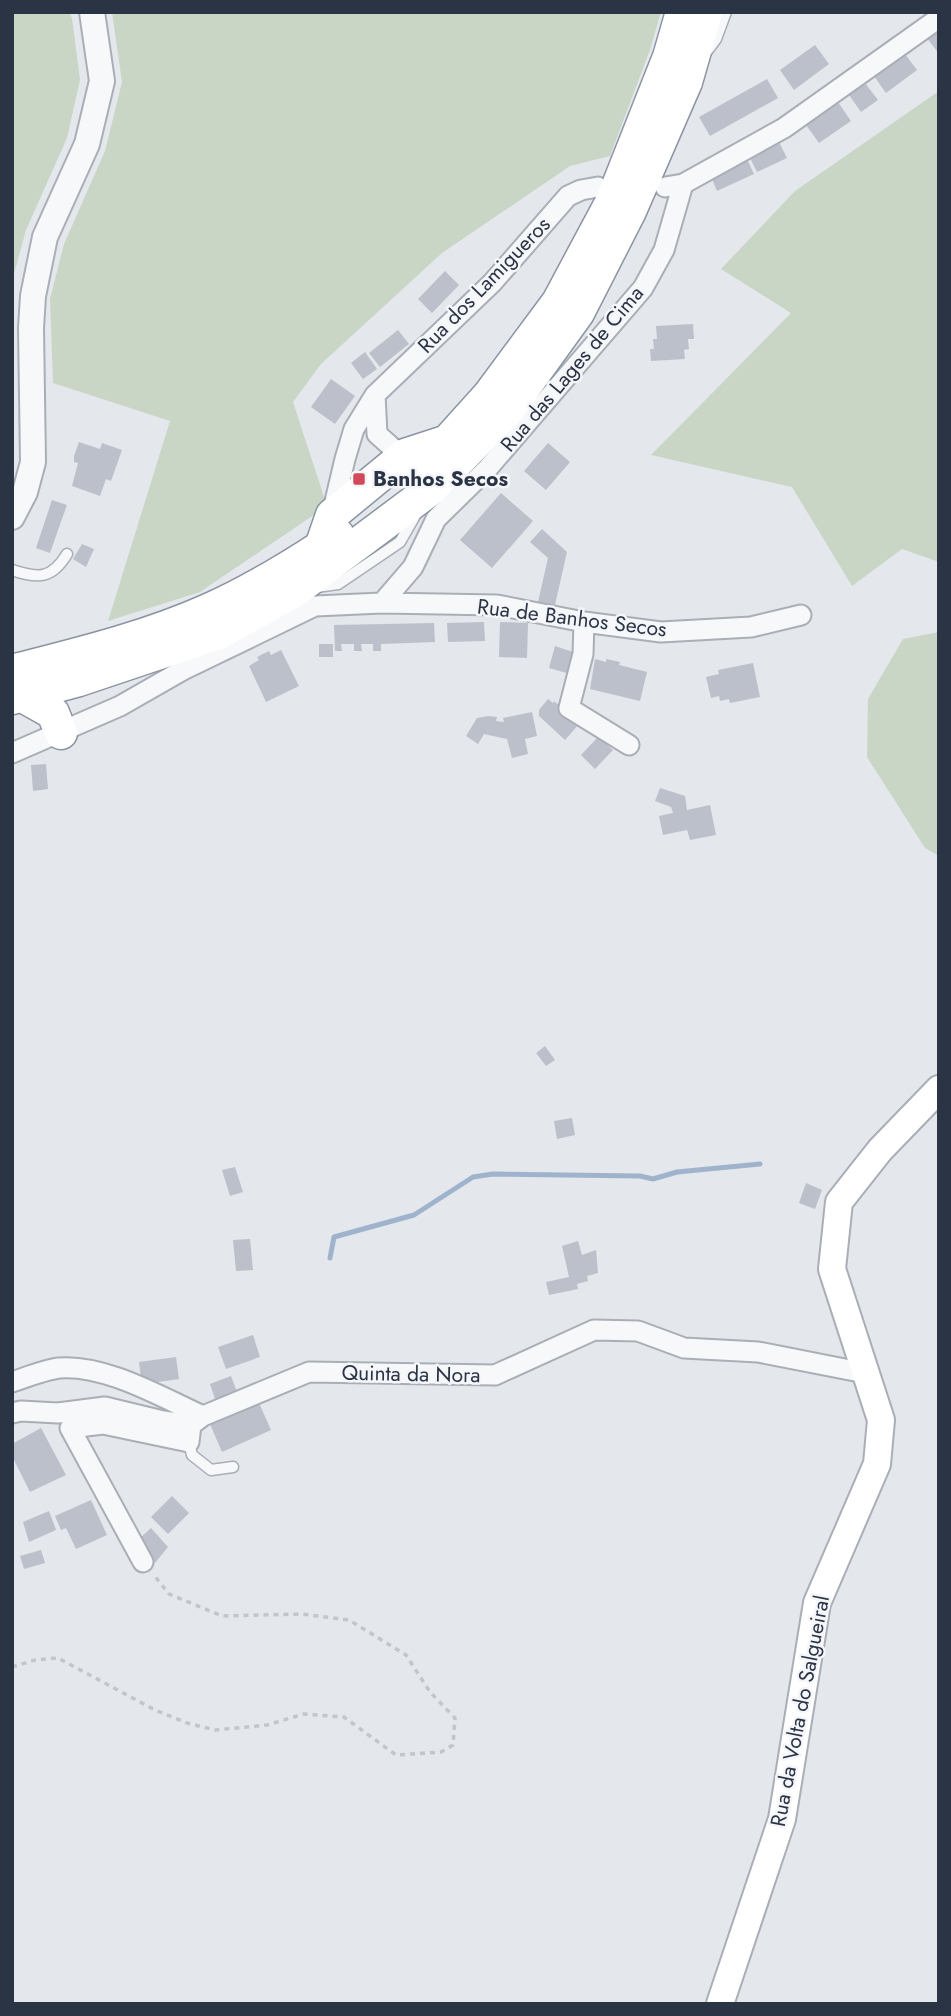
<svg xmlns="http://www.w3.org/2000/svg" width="951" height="2016" font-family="Jost,sans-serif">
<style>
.green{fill:#c9d6c5}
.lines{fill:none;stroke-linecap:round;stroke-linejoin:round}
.stream{stroke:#9fb4cc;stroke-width:5}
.building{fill:#bbc0ca}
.service-casing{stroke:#a9aeb7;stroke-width:13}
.minor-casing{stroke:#a9aeb7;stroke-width:23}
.tertiary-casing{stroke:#a9aeb7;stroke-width:28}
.secondary-casing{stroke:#a9aeb7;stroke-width:30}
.trunk-casing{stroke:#8b94a3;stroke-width:35}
.path{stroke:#c2c5cb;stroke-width:3.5;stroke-dasharray:5 5;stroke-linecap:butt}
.service{stroke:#f7f8fa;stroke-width:10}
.minor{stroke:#f7f8fa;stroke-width:19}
.tertiary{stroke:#f7f8fa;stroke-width:24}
.secondary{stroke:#fff;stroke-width:26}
.trunk{stroke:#fff;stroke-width:32}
.poi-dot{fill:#d1495b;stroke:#f4f6f9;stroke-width:2.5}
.labels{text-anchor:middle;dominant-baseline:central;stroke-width:5;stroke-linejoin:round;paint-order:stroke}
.street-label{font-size:21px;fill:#2b3445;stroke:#f4f6f9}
.poi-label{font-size:21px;font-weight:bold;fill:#2b3445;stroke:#f4f6f9;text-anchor:start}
</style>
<rect width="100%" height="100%" fill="#e4e7ec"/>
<!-- green -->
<path class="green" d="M12,12H69L72,18L80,80L67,138L26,230L12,281Z
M112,12H661L650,50L610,156L570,166L442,253L321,364L293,402L327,506L200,592L108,621L170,421L53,383L50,299L64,244L105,151L122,82Z
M939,91V562L902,549L852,586L792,487L651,455L791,313L721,269L795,191Z
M939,632V856L925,848L867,757L868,699L903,639Z"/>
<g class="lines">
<!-- stream -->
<path class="stream" d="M330,1258L334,1237L414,1215L473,1177L493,1174L640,1176L653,1179L677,1172L760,1164"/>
</g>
<!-- building -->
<path class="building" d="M939,29V54L927,38Z
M815,45L829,64L794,90L780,70Z
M905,54L917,70L886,93L874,76Z
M767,79L778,98L710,136L699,117Z
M865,83L878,100L861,112L849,95Z
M838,102L851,121L819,143L806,125Z
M779,142L787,158L757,172L749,156Z
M746,157L754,174L717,191L710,174Z
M445,271L459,285L432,313L418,299Z
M693,324L694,339H688L689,349L684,350L685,359L651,361L650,349H654L653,339H657L656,326Z
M398,330L409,344L380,367L369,353Z
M365,352L377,369L363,379L351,363Z
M331,379L355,396L335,424L311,407Z
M79,442L100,449L102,443L122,450L111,481L106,479L100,496L72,486L78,463L74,462V456Z
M548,443L570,462L546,490L524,471Z
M501,493L533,521L492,568L460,540Z
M52,500L67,505L50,553L36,548Z
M542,529L567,552L555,605L538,602L548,558L530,542Z
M82,544L94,549L86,567L73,559Z
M484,622L485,641L448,642L447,623Z
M500,622L528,623L527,658L499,657Z
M434,623L435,642L381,644V651H373V644H361L362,651H354V644H341L342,651H335L334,625Z
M319,644H333V657H319Z
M555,646L576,653L570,674L549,668Z
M281,650L299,686L266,702L249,666L259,660L257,657L269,651L271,655Z
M595,659L606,662V659L620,662L619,665L647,672L640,701L590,689Z
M753,663L760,697L730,703L729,699L720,701L719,696L711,698L706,677L719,674L718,670Z
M548,699L553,703L554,701L580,723L565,740L539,716V710Z
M532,712L537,736L525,739L528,754L512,758L507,739L484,734L478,744L466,736L477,718L488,716L497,717L496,721L504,722L503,718Z
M598,737L613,750L595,769L581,755Z
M46,764L48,789L33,791L31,765Z
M660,788L685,796L687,810L710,805L716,835L690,840L687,830L663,835L659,816L673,813L671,807L655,801Z
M545,1046L555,1060L546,1066L536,1053Z
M572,1118L575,1135L557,1139L554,1121Z
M235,1167L243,1192L230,1196L222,1170Z
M806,1183L822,1190L815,1209L799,1203Z
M250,1239L253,1270L236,1271L233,1240Z
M578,1241L582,1255L596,1250L598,1273L587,1276L588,1281L577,1284L578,1289L549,1295L546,1282L569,1277L562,1246Z
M253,1335L260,1357L226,1369L218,1347Z
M176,1357L179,1379L158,1382L141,1378L139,1362Z
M231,1376L237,1392L215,1399L210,1384Z
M259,1403L271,1430L222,1452L210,1424Z
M41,1428L66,1475L30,1492L12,1456V1444Z
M172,1496L189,1513L168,1534L151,1517Z
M91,1500L107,1535L76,1549L66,1528L61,1530L55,1516Z
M49,1511L56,1530L29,1542L23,1522Z
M151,1528L168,1547L155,1563L139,1539Z
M41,1550L45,1563L24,1569L20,1556Z"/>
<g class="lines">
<!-- service casing -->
<g class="service-casing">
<path id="service" d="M707,51L716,39L726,12
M12,570C38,579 52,579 67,554
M317,587L338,584L400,542L416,514
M189,1442L192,1455L211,1470L233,1467"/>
</g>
<!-- minor casing -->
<g class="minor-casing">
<path id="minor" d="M665,187L683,184L784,128L939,18
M375,395L377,434L396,451L405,455
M332,514L345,459L354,429L375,395L492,283L568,196L581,190L598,187
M382,603L413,567L436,519L488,468L643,288L664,250L683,184
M584,622L583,654L569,708L629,745
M12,753L120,706L183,670L315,606L382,603L497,605L584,622L661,632L751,627L801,615
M12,1382C27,1377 44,1370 59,1368C105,1364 161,1397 203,1416
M12,1413L21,1411L58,1413L105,1407L163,1421L191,1425
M143,1562L70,1428L103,1424L189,1442L191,1425L203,1416L309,1372L495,1375L594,1330L638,1331L684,1348L758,1352L865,1373"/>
</g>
<!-- tertiary casing -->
<g class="tertiary-casing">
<path id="tertiary" d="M12,517L25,492L33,462L31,328L33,296L45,237L87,144L102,81L92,12"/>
</g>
<!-- secondary casing -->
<g class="secondary-casing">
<path id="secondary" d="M720,2004L782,1819L817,1603L877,1464L881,1420L832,1269L839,1202L880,1150L939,1089"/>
</g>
<!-- trunk casing -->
<g class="trunk-casing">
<path id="trunk" d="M416,476L489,395L558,302L612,201L669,57L682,12
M321,547L332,515L405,455L445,442
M12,671C78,654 145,638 208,610C249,592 301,561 338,535
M21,695L53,713L61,733
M12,698L79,680L219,633L296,590L431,489L508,410L578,313L630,211L686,82L706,12"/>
</g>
<!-- path -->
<path class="path" d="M12,1667L35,1660L58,1658L155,1710L187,1723L215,1730L267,1725L304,1714L344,1717L396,1755L441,1752L453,1745L455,1718L430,1692L406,1655L349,1620L302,1614L222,1616L169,1594L153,1574"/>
<!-- service -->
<use href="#service" class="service"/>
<!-- minor -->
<use href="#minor" class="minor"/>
<!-- tertiary -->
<use href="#tertiary" class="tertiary"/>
<!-- secondary -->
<use href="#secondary" class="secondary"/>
<!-- trunk -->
<use href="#trunk" class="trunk"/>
</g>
<!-- markers -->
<rect class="poi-dot" x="352" y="472" width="14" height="14" rx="3.5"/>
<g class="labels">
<!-- street labels -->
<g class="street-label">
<text transform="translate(484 285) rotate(-46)">Rua dos Lamigueros</text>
<text transform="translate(572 369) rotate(-50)">Rua das Lages de Cima</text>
<text transform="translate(572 618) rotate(7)">Rua de Banhos Secos</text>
<text transform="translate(411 1374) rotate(1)">Quinta da Nora</text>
<text transform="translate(800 1711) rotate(-79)">Rua da Volta do Salgueiral</text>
</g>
<!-- poi labels -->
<g class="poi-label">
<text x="373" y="479">Banhos Secos</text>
</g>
</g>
<!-- border -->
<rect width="951" height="2016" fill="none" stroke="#2b3445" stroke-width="28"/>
</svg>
